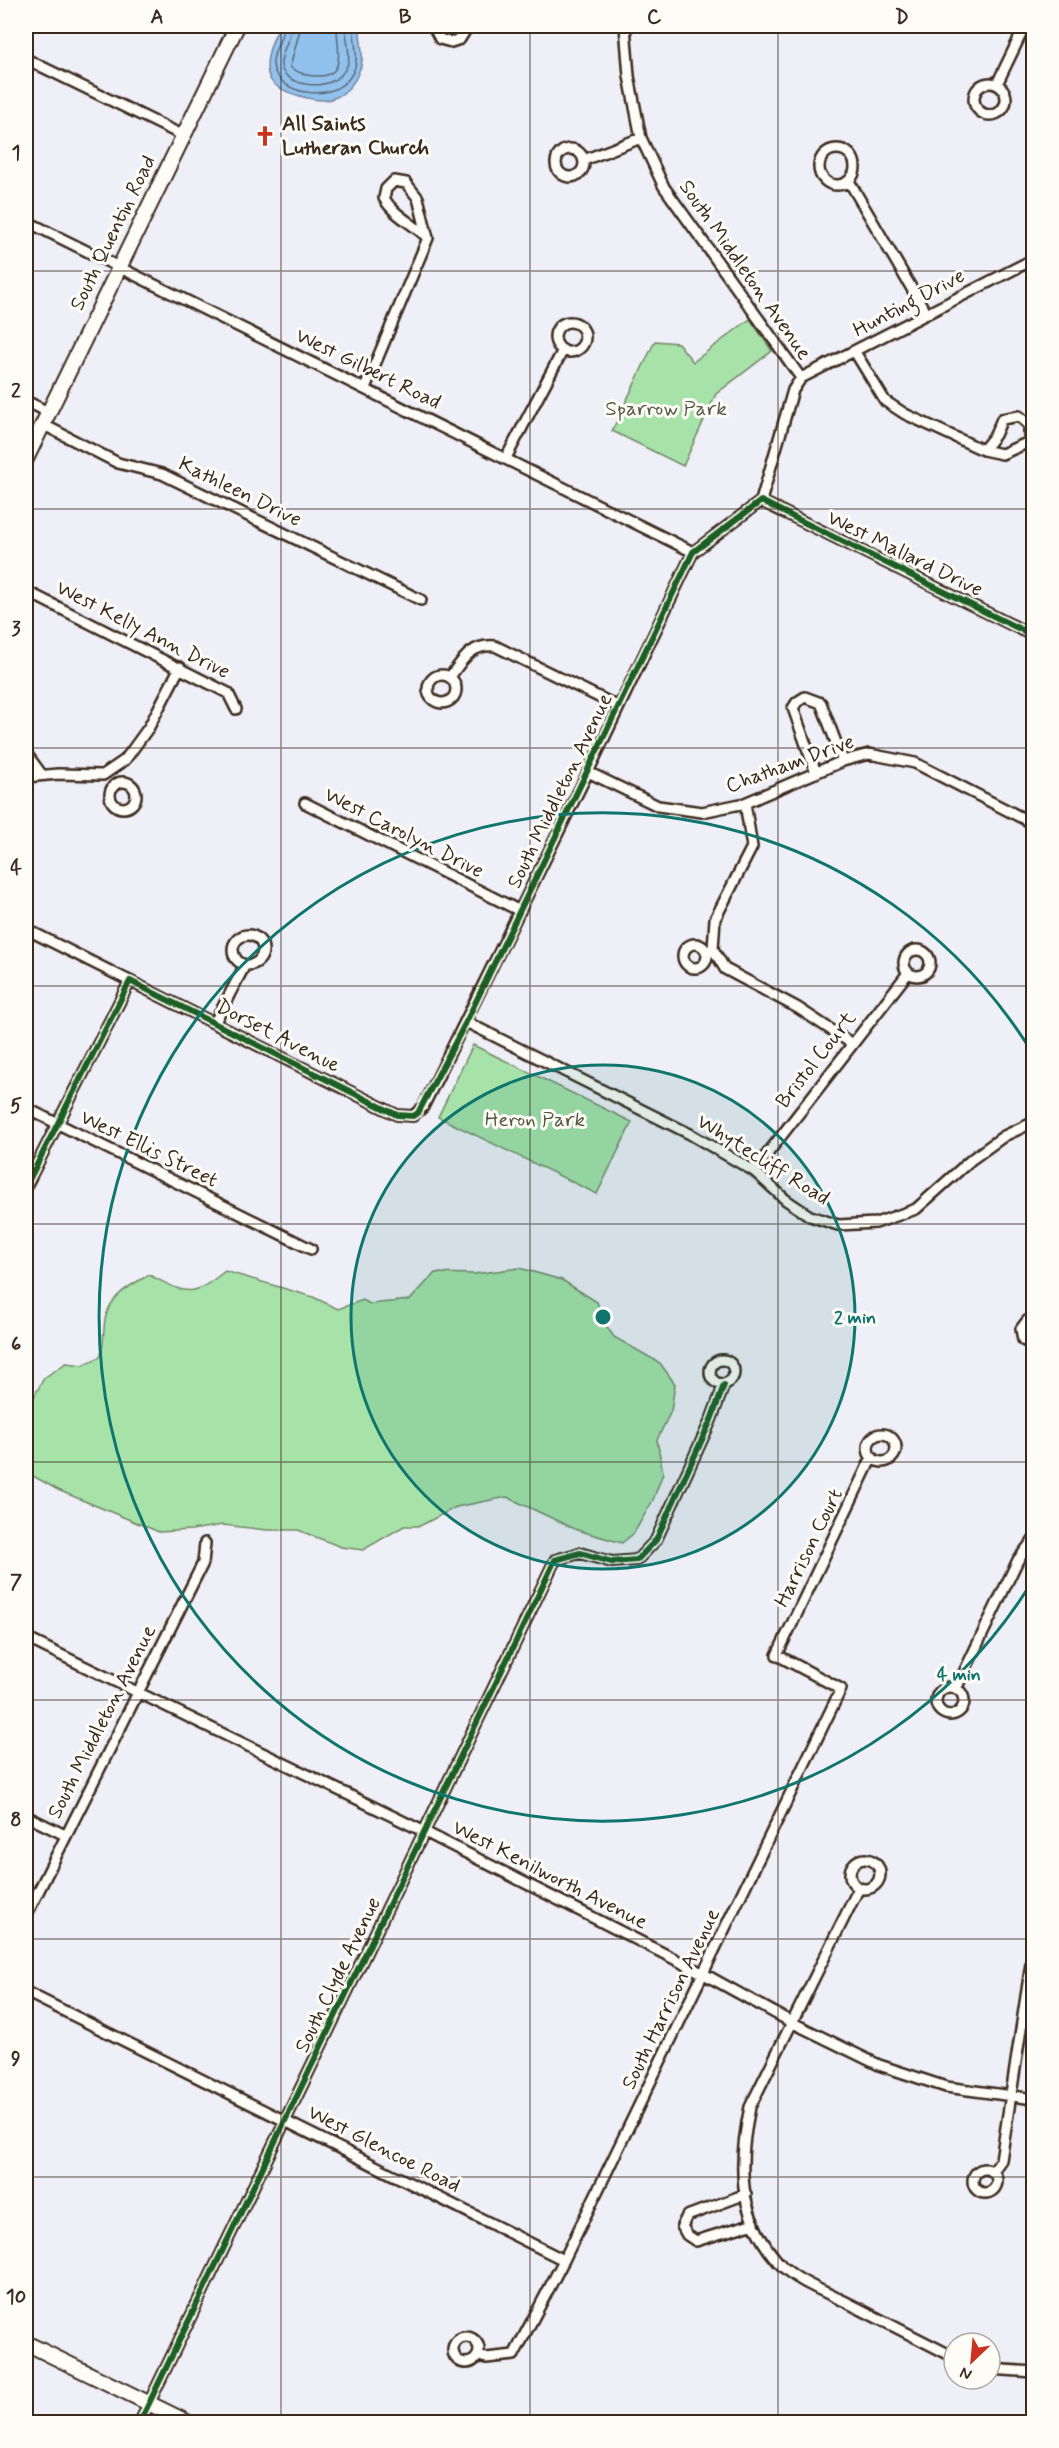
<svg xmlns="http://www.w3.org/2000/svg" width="1059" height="2448" font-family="Mynerve,sans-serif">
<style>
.green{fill:#a7e2a9;stroke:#718664;stroke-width:1.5}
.water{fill:#91c2ed;stroke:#6f859a;stroke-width:1.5}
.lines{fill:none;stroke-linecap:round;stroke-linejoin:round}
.shore{stroke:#5d6771;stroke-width:1.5}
.street-casing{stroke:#3b2a1e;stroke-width:14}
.secondary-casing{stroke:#3b2a1e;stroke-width:18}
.street{stroke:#fdfcf7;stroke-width:9}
.secondary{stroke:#fdfcf7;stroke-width:14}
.cycleway-casing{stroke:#fdfcf7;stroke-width:10}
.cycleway{stroke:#1b5e20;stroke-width:6}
.grid{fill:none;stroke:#3b2a1e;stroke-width:1.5;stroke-opacity:0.55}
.ring{fill:none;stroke:#0f766e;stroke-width:3}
.labels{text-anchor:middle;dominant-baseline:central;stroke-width:6;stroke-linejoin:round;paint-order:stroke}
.poi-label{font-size:21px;font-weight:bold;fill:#3b2a1e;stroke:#fdfcf7;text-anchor:start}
.street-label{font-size:21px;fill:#3b2a1e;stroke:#fdfcf7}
.park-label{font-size:21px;fill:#565841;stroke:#fdfcf7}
.centre{fill:#0f766e;stroke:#fdfcf7;stroke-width:3}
.ring-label{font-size:18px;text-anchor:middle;font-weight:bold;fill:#0f766e;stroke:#fdfcf7;stroke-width:6;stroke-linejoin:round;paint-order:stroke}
.neatline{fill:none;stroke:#3b2a1e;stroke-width:2}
.grid-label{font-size:20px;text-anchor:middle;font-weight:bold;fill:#3b2a1e}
</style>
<rect width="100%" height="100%" fill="#efeff8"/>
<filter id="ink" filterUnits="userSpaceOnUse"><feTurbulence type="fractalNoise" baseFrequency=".0167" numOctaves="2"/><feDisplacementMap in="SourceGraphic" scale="12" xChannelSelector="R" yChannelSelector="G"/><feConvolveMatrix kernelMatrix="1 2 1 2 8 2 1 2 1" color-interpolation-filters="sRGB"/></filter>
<g filter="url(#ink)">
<!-- green -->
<path class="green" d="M750,319L772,351L716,394L683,466L612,431L655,341L678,343L693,362Z
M473,1045L632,1122L597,1194L438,1117Z
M519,1268L562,1280L597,1302L605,1324L614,1337L660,1363L675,1384L671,1411L657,1440L663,1473L653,1500L634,1533L622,1543L577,1530L507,1497L456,1507L420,1526H404L363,1550L341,1547L298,1530H267L223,1525L191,1530L159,1532L58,1490L33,1476L26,1466V1412L44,1378L66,1363L83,1365L100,1357C104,1346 103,1340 104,1329C105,1299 126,1287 149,1275C188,1294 190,1299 225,1271L313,1297L338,1309L363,1300L370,1304L410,1300L435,1273L474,1274Z"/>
<!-- water -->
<path class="water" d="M280,26H360C359,41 366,57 359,71C355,82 346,94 334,98C320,104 278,93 270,79C262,64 272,39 280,26Z"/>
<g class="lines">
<!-- shore -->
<path class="shore" d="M284,26C283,38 271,54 273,65C277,97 343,106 355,67C359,53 353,40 354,26
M292,26C291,38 280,53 281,65C282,86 334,96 347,66C352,54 345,39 346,26
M301,26L290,67C297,73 308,76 316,76C349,77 336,46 337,26"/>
<!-- street casing -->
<g class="street-casing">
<path id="street" d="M433,26L440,39L451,42L460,39L468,26
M26,59L184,136
M974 99a16 16 0 1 1 32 0a16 16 0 1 1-32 0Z
M997,84L1025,26
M819 167a18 18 0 1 1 36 0a18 18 0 1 1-36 0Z
M556 163a14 14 0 1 1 28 0a14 14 0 1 1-28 0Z
M584,160L641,138
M849,181L926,313
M26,221L693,552
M555 337a15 15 0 1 1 30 0a15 15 0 1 1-30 0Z
M855,352L885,401L905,414L983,450L1002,454L1029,442V425L1019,416L1002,419L995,435L983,450
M801,378L1034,259
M365,388L428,238L418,198L406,183L394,181L386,189L384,198C393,215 414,224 428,238
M26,401L48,412
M42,424L118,463L162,474L421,600
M506,458L563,350
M761,501L1034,636
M26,591L228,693L236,709
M428 689a14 14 0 1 1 28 0a14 14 0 1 1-28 0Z
M450,677C463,659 471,644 495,646L619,707
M26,753L42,775
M588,772L658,806L702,812L745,803L843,761L869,754L915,763L1034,824
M816,773L793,708L797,702L805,697L821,703L843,761
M26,777L58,774L103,775L125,760L149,727L180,667
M110 795a13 13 0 1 1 26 0a13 13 0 1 1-26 0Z
M305,803L520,911
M745,803L752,847L715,919L713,949L725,969L798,1008L851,1043
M26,929L397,1115L413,1116L423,1107L588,772L693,552L761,501L793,390L801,378L664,187L641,138L629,76L625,26
M233 950a15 15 0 1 1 30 0a15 15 0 1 1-30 0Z
M683 956a12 12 0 1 1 24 0a12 12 0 1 1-24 0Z
M904 963a13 13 0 1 1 26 0a13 13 0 1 1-26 0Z
M215,1022L245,965
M466,1022L690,1134L754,1171L786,1200L810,1216L838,1225L876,1223L916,1209L972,1159L1004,1136L1034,1122
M26,1108L311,1249
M754,1171L908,973
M26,1186L130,981
M1034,1318L1027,1321L1021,1329L1023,1340L1034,1346
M710 1372a12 12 0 1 1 24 0a12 12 0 1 1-24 0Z
M868 1448a14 14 0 1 1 28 0a14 14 0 1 1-28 0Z
M26,1638L425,1832L704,1974L793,2023L879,2065L946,2087L1034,2099
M936 1701a14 14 0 1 1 28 0a14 14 0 1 1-28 0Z
M956,1689L1018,1560L1034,1539
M26,1816L65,1835
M850 1874a15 15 0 1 1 30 0a15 15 0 1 1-30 0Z
M859,1888L750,2107C738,2164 737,2215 778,2262C794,2280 823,2291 844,2301C881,2320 917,2338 954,2357
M26,1916L203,1563L205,1543
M26,1992L564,2260
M973 2181a12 12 0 1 1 24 0a12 12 0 1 1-24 0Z
M993,2171L1001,2160L1034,1944
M746,2194L687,2216L682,2226L687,2235L696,2241L754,2223
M453 2350a13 13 0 1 1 26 0a13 13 0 1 1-26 0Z
M478,2356L486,2358L514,2355L564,2260L841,1689L777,1655L872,1457
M990,2369L1034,2372
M140,2422L555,1560L580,1553L612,1562L637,1560L656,1540L711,1420L724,1385"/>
</g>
<!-- secondary casing -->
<g class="secondary-casing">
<path id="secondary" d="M26,459L237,26
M26,2343L187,2422"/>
</g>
<!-- street -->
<use href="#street" class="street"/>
<!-- secondary -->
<use href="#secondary" class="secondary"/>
<!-- cycleway casing -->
<g class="cycleway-casing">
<path id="cycleway" d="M26,1186L130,981L397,1115L413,1116L418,1113L466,1022L693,552L761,501L1034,636
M140,2422L555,1560L580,1553L612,1562L637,1560L656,1540L711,1420L724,1385"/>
</g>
<!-- cycleway -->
<use href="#cycleway" class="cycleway"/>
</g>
</g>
<!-- grid -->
<path class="grid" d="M281,26V2422M530,26V2422M778,26V2422M26,271H1034M26,509H1034M26,748H1034M26,986H1034M26,1224H1034M26,1462H1034M26,1700H1034M26,1939H1034M26,2177H1034"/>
<!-- distance rings -->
<circle cx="603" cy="1317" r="252" fill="#0f766e" fill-opacity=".12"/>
<g class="ring">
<circle cx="603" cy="1317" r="252"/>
<path d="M1033 1580A504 504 0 1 1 1033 1054"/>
</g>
<!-- icons -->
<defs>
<g id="church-bare" transform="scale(1.62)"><path d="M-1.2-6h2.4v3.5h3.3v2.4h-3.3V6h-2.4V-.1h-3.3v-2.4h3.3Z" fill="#c8321e" stroke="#fdfcf7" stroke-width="2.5" paint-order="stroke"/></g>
</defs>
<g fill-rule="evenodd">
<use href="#church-bare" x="265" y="136"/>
</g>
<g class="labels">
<!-- poi labels -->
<g class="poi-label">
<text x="282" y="124">All Saints<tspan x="282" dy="24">Lutheran Church</tspan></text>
</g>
<!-- street labels -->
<g class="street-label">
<text transform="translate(113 233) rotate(-64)">South Quentin Road</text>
<text transform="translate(745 270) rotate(55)">South Middleton Avenue</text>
<text transform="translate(909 303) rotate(-28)">Hunting Drive</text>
<text transform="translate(368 369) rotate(26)">West Gilbert Road</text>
<text transform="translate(240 492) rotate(26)">Kathleen Drive</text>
<text transform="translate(905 554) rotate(26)">West Mallard Drive</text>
<text transform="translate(143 630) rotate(27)">West Kelly Ann Drive</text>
<text transform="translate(790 764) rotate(-20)">Chatham Drive</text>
<text transform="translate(560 791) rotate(-64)">South Middleton Avenue</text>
<text transform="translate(404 833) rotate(27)">West Carolyn Drive</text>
<text transform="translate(278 1036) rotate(27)">Dorset Avenue</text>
<text transform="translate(816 1060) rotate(-52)">Bristol Court</text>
<text transform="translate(149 1149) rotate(26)">West Ellis Street</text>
<text transform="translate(763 1160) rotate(32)">Whytecliff Road</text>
<text transform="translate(809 1548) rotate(-64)">Harrison Court</text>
<text transform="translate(102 1722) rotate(-63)">South Middleton Avenue</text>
<text transform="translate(550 1875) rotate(27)">West Kenilworth Avenue</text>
<text transform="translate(338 1975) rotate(-64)">South Clyde Avenue</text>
<text transform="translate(671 1999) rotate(-64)">South Harrison Avenue</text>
<text transform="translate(384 2149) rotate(27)">West Glencoe Road</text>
</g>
<!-- park labels -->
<g class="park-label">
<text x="666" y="409">Sparrow Park</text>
<text x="535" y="1120">Heron Park</text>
</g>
</g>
<circle cx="603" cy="1317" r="9" class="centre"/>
<g class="ring-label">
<text x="855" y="1323">2 min</text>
<text x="959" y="1680">4 min</text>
</g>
<!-- margin -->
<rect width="1059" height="2448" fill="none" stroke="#fdfcf7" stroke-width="66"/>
<!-- north arrow -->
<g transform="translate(972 2361) rotate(206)"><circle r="28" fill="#fdfcf7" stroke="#afa8a0" stroke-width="1.5"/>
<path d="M0-4.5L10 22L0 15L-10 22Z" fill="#c8321e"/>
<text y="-9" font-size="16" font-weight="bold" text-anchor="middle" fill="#3b2a1e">N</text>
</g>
<rect x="33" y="33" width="993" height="2382" class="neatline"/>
<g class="grid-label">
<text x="157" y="23">A</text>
<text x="405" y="23">B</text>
<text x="654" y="23">C</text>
<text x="902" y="23">D</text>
<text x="16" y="159">1</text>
<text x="16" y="397">2</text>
<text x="16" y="635">3</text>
<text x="16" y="874">4</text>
<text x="16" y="1112">5</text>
<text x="16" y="1350">6</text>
<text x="16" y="1588">7</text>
<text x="16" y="1826">8</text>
<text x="16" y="2065">9</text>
<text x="16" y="2303">10</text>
</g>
</svg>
